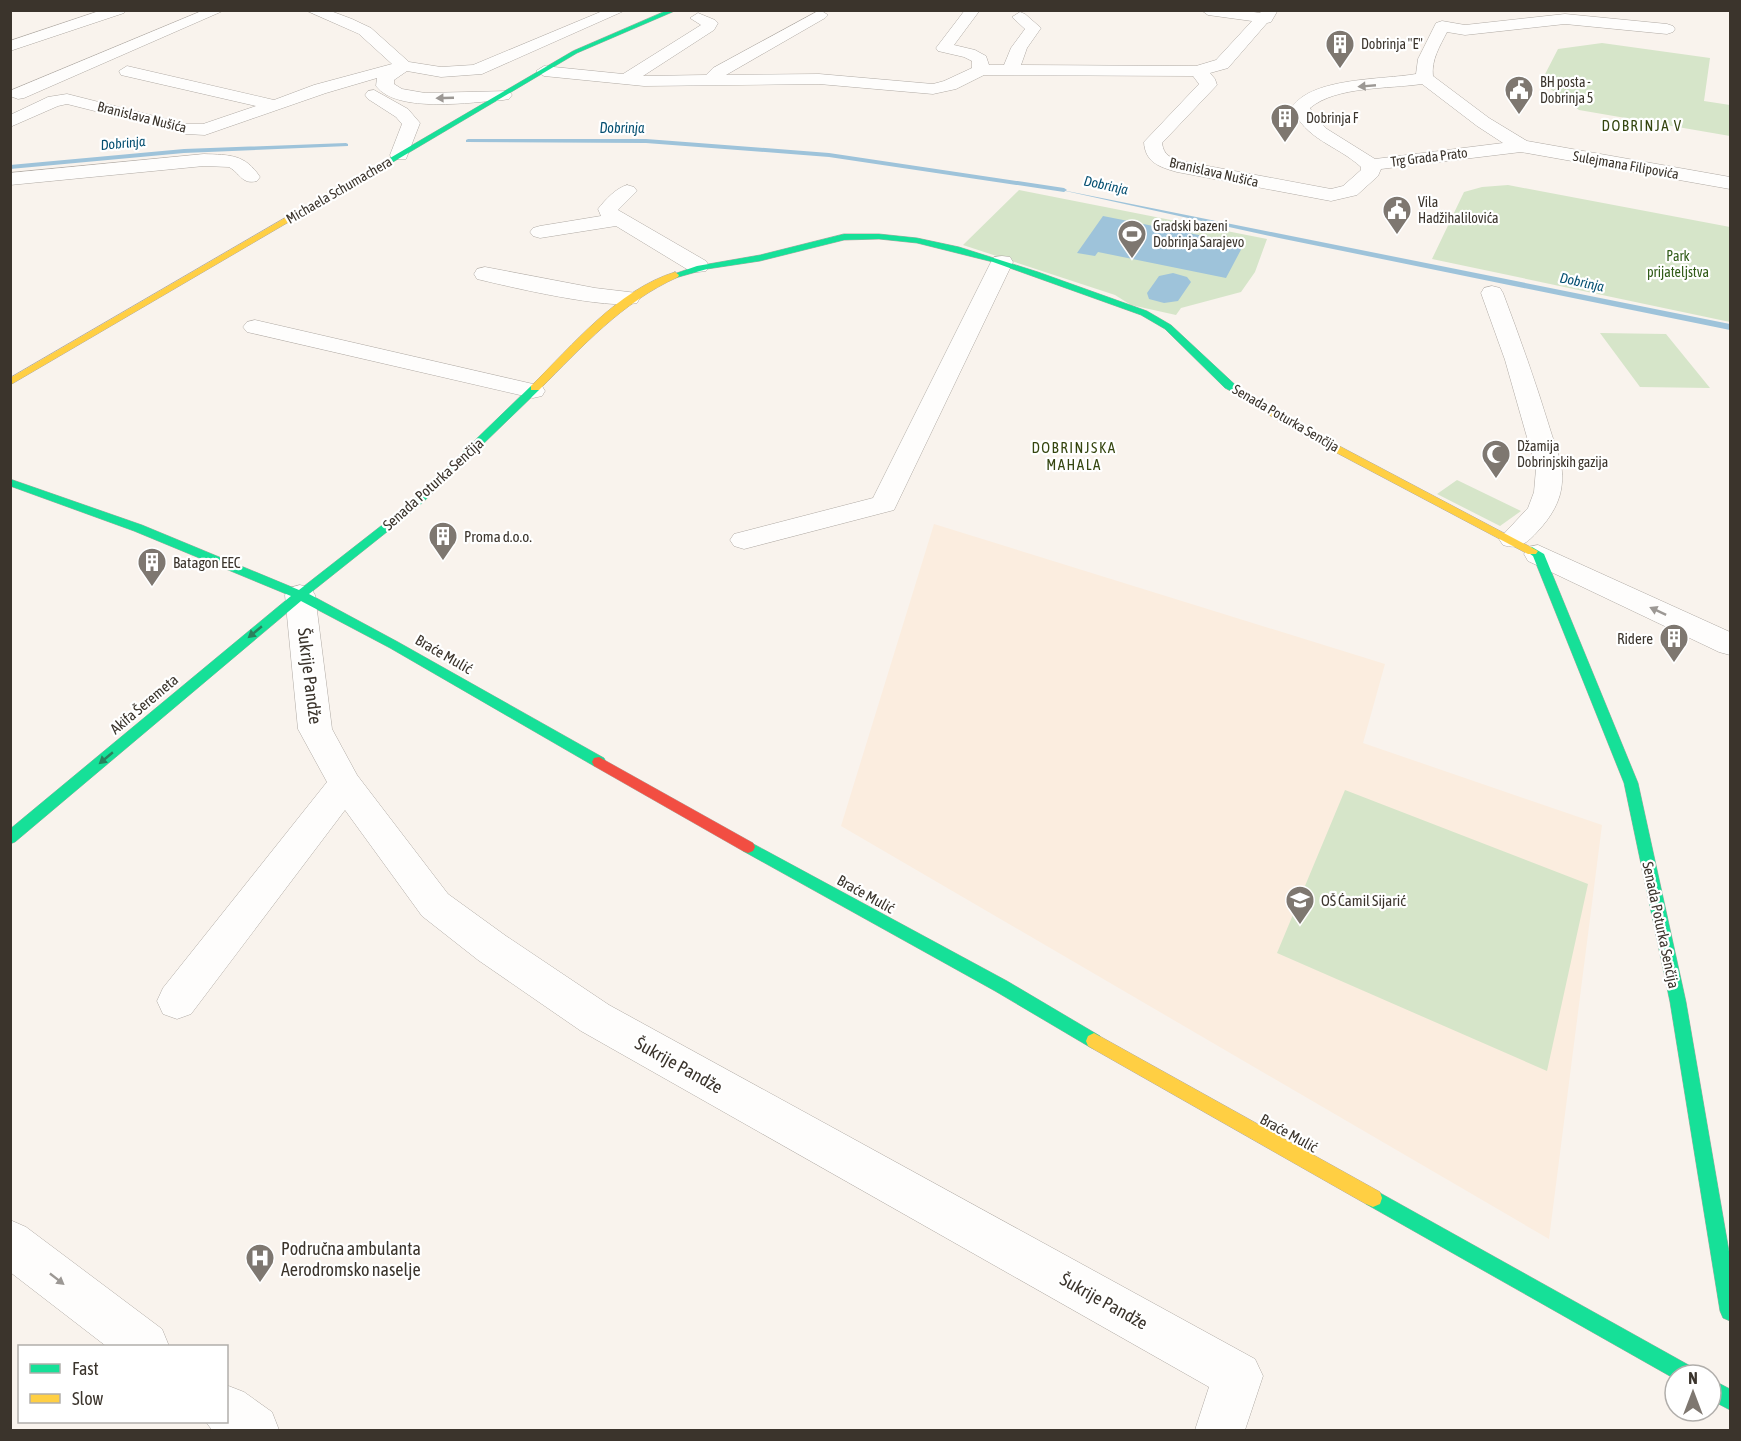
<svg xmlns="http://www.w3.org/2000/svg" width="1741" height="1441" font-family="'Asap Condensed',sans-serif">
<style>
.built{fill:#fbeddf}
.green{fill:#d6e5c9}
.water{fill:#9ec3da}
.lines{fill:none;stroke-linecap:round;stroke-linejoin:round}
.stream{fill:#9ec3da;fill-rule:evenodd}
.street-casing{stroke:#b0aaa4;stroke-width:1}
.fast-casing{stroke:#b0aaa4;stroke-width:1}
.slow-casing{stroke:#b0aaa4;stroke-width:1}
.jam-casing{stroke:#b0aaa4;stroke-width:1}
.street{fill:#fefdfc;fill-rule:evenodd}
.fast{fill:#16e098;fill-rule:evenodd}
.slow{fill:#ffcf43;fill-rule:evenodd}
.jam{fill:#f24e42;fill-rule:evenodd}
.oneway{fill:#9c9894}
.oneway2{fill:#2a815d}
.labels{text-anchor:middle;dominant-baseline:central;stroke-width:4.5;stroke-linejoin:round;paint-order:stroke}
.far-poi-label{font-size:14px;fill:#3b342c;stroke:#fff;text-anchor:start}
.far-street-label{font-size:14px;fill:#3b342c;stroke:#fff}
.far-water-label{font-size:14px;font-style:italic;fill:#044f71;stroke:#fff}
.far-park-label{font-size:14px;fill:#305b17;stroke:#fff}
.far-quarter-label{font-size:15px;letter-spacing:1.5px;fill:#354610;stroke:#fff}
.street-label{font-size:15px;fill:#3b342c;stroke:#fff}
.poi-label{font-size:15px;fill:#3b342c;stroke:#fff;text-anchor:start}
.near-street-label{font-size:18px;fill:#3b342c;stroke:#fff}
.near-poi-label{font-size:18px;fill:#3b342c;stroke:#fff;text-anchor:start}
</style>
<rect width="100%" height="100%" fill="#f9f3ed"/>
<!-- built -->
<path class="built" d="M934,524L1385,664L1363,743L1602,825L1549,1239L841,826Z"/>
<!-- green -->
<path class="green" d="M1602,43L1710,58L1704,101L1730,105V136L1579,110L1541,82L1558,49Z
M1508,185L1730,227V322L1432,259L1464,192L1482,187Z
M1019,190L1267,239L1255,272L1241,292L1181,308L1176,315L1131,305L1115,295L963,245Z
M1600,333L1666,334L1710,388L1640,387Z
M1457,480L1521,511L1500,526L1437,494Z
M1345,790L1588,884L1547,1071L1277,953Z"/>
<!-- water -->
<path class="water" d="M1052,188L1730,324V330L1279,238Z
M1103,216L1244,244L1226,278L1098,252L1095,256L1077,253Z
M1173,273L1187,277L1191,282L1178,301L1164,303L1149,299L1147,293L1159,276Z"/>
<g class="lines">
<!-- stream -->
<path class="stream" d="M468,139H646L829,153L1064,188L1067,190L1064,192L829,157L646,143L466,142V140Z
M346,143L348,144V146L184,153L10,169V165L184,149Z"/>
<!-- street casing -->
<g class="street-casing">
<path id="street" d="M102,10H126L124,13L10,51V41Z
M204,10H225L24,98L18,99L10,96L12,90Z
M305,10H328L352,19L371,28L409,62L441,67L473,65L605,10H626L482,74L441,77L407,71L394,80V84L402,89L425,93L509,91L512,95L509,99L503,100C473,102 397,114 376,86L377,78L326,93L205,135L186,134L67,104L58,106L10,127V115L48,97L67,94L186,124H203L256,106L121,75L119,71L127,66L274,100L314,85L392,64L359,34Z
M820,10L828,15L825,18L726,75L819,74L933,84L944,81L972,68V61L964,57L938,51L936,48L965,10H980L954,45L975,50L986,56L989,65H1004L1011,48L1025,29L1012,17L1020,12L1025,14L1041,28L1027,48L1021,65L1196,66L1216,60L1252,21L1208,15L1201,10H1241L1260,13L1262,10H1278L1271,22L1267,23L1228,68L1210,73L1215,79L1217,85L1162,143C1164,156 1170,157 1181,161L1331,189L1343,186L1361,170V167C1337,145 1305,140 1292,107C1313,77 1382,80 1416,74L1418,59L1436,23L1442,21L1465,25L1565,14L1667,24L1673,26L1675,29L1673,32L1667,34L1565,24L1465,35L1447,32C1440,46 1431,60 1433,76L1489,118L1527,141L1730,177V189L1521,152L1381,169L1378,176L1357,195L1331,201L1177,172C1159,167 1145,162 1144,142L1199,84L1193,76L984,75L956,89L933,94L819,84L644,86L544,76L536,71L544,66L623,74L701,25L690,18L698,13L715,20L718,23L714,30L643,76L706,75L713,68ZM1422,84L1477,126L1503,143L1375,159L1327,129L1314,116L1310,108C1336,86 1389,89 1422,84Z
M374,90L408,109L420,123L406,159H392L390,155L402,124L396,117L368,99L365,95L368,91Z
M204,154C230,155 245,154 260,177L257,181C242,185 241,174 229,167L204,166L10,185V173Z
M627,185L634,187L637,191L618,210L706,261L709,266L706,271L698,272L690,271L616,226L540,238L533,236L530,232L533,228L540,226L601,216L598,209C605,200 616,188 627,185Z
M1002,256L1010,257L1013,262L894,510L744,549L734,546L730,540L734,534L873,498L991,262L994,257Z
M485,267L595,288L637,293L640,298L637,303C608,310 510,287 477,279L474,274L477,269Z
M1492,286L1500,288L1503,293C1520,338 1536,383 1550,429C1555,446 1564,464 1562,482C1561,501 1551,517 1538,531C1527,543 1519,550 1503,545L1499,539L1528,508L1534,492L1536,469L1505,360L1481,293L1484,288Z
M255,320L533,384L542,386L545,391L542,396L533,398L247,332L243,327L247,322Z
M1538,545L1730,632V655L1719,652L1528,561L1524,554L1528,547Z
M300,585L311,588L315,595L332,729L357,775L448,894L506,936L609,1005L1255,1359L1263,1376L1245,1430H1195L1209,1387L581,1031L478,960L422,916L345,810L191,1014L177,1019L163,1014L157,1001L163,988L327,782L298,729L285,595L289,588Z
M10,1220L26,1227L162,1329L169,1346H106L10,1272Z
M226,1385L244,1392L272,1412L279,1430H212L206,1422H226Z"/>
</g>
<!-- fast casing -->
<g class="fast-casing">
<path id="fast" d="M668,10H677L577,53L339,194L332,192L573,51Z
M844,234H879L917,238L959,247L1038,272L1147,311L1171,325L1243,392L1238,395L1225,388L1165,329L1141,315L993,262L917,243L879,239L844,240L760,261L707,269L675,278L671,275L697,266L760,255Z
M535,385L539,386V390L417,508L309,594L398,642L604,758L606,762L604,766H594L390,648L301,601L15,842L10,844V829L291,596L134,531L10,486V479L142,525L299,590L409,504L531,386Z
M1532,547L1544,554L1638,783L1686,1002L1730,1257V1321L1723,1318L1720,1311L1670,1002L1624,783L1533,556L1526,551Z
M748,841L1007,981L1100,1036L1102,1041L1100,1046L1094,1049L1088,1046L995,991L743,851L741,847L743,843Z
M1373,1189L1694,1368L1697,1375H1675V1379L1366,1204L1364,1198L1366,1192Z
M1711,1379L1730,1389V1410L1711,1400Z"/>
</g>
<!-- slow casing -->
<g class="slow-casing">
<path id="slow" d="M333,190L340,192L10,385V378Z
M675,272L679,275L678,277C622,302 582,347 539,390H531V386C573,345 617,290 675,272Z
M1238,389L1309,430L1538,551L1536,554H1528L1301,434L1234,394L1233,392Z
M1094,1033L1380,1192L1382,1198L1380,1204L1373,1207L1366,1204L1088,1046L1086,1041L1088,1036Z"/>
</g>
<!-- jam casing -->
<g class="jam-casing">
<path id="jam" d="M599,757L753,843L755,847L753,851L748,853L743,851L594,766L592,762L594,758Z"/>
</g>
<!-- street -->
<use href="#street" class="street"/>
<!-- fast -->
<use href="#fast" class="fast"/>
<!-- slow -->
<use href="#slow" class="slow"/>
<!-- jam -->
<use href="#jam" class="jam"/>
</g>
<!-- one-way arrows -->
<defs><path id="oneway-solid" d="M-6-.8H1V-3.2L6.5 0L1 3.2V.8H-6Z" transform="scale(1.5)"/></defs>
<g class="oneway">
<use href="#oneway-solid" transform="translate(1367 86) rotate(175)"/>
<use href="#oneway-solid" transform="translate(445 98) rotate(178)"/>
<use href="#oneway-solid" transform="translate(1658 611) rotate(-155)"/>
<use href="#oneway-solid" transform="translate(57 1279) rotate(38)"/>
</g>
<g class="oneway2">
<use href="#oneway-solid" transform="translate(255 632) rotate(140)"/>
<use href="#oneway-solid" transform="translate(106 758) rotate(140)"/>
</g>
<!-- icons -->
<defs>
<g id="building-pin" transform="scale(1.5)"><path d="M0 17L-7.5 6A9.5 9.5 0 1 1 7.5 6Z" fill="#7e7770" stroke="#fff"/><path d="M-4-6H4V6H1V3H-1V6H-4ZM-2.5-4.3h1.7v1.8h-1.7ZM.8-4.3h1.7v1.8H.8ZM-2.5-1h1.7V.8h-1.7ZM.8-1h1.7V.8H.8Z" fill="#fff"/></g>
<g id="civic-pin" transform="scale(1.5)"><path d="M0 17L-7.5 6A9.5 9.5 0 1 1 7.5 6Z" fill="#7e7770" stroke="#fff"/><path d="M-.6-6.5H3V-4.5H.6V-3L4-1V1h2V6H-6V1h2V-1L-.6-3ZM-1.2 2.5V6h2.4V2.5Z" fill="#fff"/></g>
<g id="stadium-pin" transform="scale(1.5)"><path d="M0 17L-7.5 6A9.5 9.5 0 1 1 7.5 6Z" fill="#7e7770" stroke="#fff"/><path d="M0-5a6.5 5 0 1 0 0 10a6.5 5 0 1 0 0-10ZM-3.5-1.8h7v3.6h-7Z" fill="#fff"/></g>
<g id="mosque-pin" transform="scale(1.5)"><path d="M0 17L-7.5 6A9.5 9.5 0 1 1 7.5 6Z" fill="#7e7770" stroke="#fff"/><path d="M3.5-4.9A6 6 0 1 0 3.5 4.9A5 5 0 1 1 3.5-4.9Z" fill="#fff"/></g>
<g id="school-pin" transform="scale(1.5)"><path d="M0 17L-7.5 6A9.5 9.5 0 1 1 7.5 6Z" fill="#7e7770" stroke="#fff"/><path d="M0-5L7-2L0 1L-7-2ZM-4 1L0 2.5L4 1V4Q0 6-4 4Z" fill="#fff"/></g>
<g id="hospital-pin" transform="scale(1.5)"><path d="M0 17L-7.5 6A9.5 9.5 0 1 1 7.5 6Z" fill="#7e7770" stroke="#fff"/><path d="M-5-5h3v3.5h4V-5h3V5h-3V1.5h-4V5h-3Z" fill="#fff"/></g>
</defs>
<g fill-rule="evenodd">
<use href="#building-pin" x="1340" y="44"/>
<use href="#civic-pin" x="1519" y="90"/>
<use href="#building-pin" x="1285" y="118"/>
<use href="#civic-pin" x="1397" y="210"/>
<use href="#stadium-pin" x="1132" y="234"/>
<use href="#mosque-pin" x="1496" y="454"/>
<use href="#building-pin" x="443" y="536"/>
<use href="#building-pin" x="152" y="562"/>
<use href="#building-pin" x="1674" y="638"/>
<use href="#school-pin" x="1300" y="900"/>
<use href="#hospital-pin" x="260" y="1258"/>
</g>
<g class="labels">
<!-- far-poi labels -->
<g class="far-poi-label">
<text x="1361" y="44">Dobrinja "E"</text>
<text x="1540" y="82">BH posta -<tspan x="1540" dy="16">Dobrinja 5</tspan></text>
<text x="1306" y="118">Dobrinja F</text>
<text x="1418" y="202">Vila<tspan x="1418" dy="16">Hadžihalilovića</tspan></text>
<text x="1153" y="226">Gradski bazeni<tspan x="1153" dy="16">Dobrinja Sarajevo</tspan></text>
<text x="1517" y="446">Džamija<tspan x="1517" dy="16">Dobrinjskih gazija</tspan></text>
</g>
<!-- far-street labels -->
<g class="far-street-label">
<text transform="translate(142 117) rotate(14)">Branislava Nušića</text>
<text transform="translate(1429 157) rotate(-7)">Trg Grada Prato</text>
<text transform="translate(1626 165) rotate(10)">Sulejmana Filipovića</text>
<text transform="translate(1214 172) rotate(13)">Branislava Nušića</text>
<text transform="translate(339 190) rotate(-30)">Michaela Schumachera</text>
<text transform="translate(1286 418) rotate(30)">Senada Poturka Senčija</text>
</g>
<!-- far-water labels -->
<g class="far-water-label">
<text x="622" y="128">Dobrinja</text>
<text transform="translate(123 143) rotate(-5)">Dobrinja</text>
<text transform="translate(1106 185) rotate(12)">Dobrinja</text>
<text transform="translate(1582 282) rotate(12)">Dobrinja</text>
</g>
<!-- far-park labels -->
<g class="far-park-label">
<text x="1678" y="256">Park<tspan x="1678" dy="16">prijateljstva</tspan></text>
</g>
<!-- far-quarter labels -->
<g class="far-quarter-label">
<text x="1642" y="125">DOBRINJA V</text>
<text x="1074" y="447">DOBRINJSKA<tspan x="1074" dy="17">MAHALA</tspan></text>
</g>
<!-- street labels -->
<g class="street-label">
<text transform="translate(433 484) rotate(-42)">Senada Poturka Senčija</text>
<text transform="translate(444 654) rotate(30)">Braće Mulić</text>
<text transform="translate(144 704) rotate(-40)">Akifa Šeremeta</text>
<text transform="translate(866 894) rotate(29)">Braće Mulić</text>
<text transform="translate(1661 925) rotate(78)">Senada Poturka Senčija</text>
<text transform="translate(1289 1133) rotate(29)">Braće Mulić</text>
</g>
<!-- poi labels -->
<g class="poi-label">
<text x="464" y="536">Proma d.o.o.</text>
<text x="173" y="562">Batagon EEC</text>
<text x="1653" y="638" text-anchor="end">Ridere</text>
<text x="1321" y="900">OŠ Ćamil Sijarić</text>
</g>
<!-- near-street labels -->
<g class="near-street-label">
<text transform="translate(310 676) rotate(83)">Šukrije Pandže</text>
<text transform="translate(679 1065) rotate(29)">Šukrije Pandže</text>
<text transform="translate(1104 1301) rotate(29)">Šukrije Pandže</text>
</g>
<!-- near-poi labels -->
<g class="near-poi-label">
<text x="281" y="1248">Područna ambulanta<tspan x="281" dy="21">Aerodromsko naselje</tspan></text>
</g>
</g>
<!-- border -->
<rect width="1741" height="1441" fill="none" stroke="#3b342c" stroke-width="24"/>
<!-- legend -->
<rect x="18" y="1345" width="210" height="78" fill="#ffffff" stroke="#b1aeab" stroke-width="1.5"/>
<rect x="30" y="1364" width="30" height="9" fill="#16e098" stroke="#b1aeab" stroke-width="1.5"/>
<text x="72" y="1375" font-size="18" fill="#3b342c">Fast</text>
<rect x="30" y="1394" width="30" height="9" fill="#ffcf43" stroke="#b1aeab" stroke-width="1.5"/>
<text x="72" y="1405" font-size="18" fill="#3b342c">Slow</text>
<!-- north arrow -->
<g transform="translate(1693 1393)"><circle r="28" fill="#ffffff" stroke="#b1aeab" stroke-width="1.5"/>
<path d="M0-4.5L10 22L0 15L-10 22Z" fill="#7e7770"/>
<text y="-9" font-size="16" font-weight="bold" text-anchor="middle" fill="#3b342c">N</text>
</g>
</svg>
